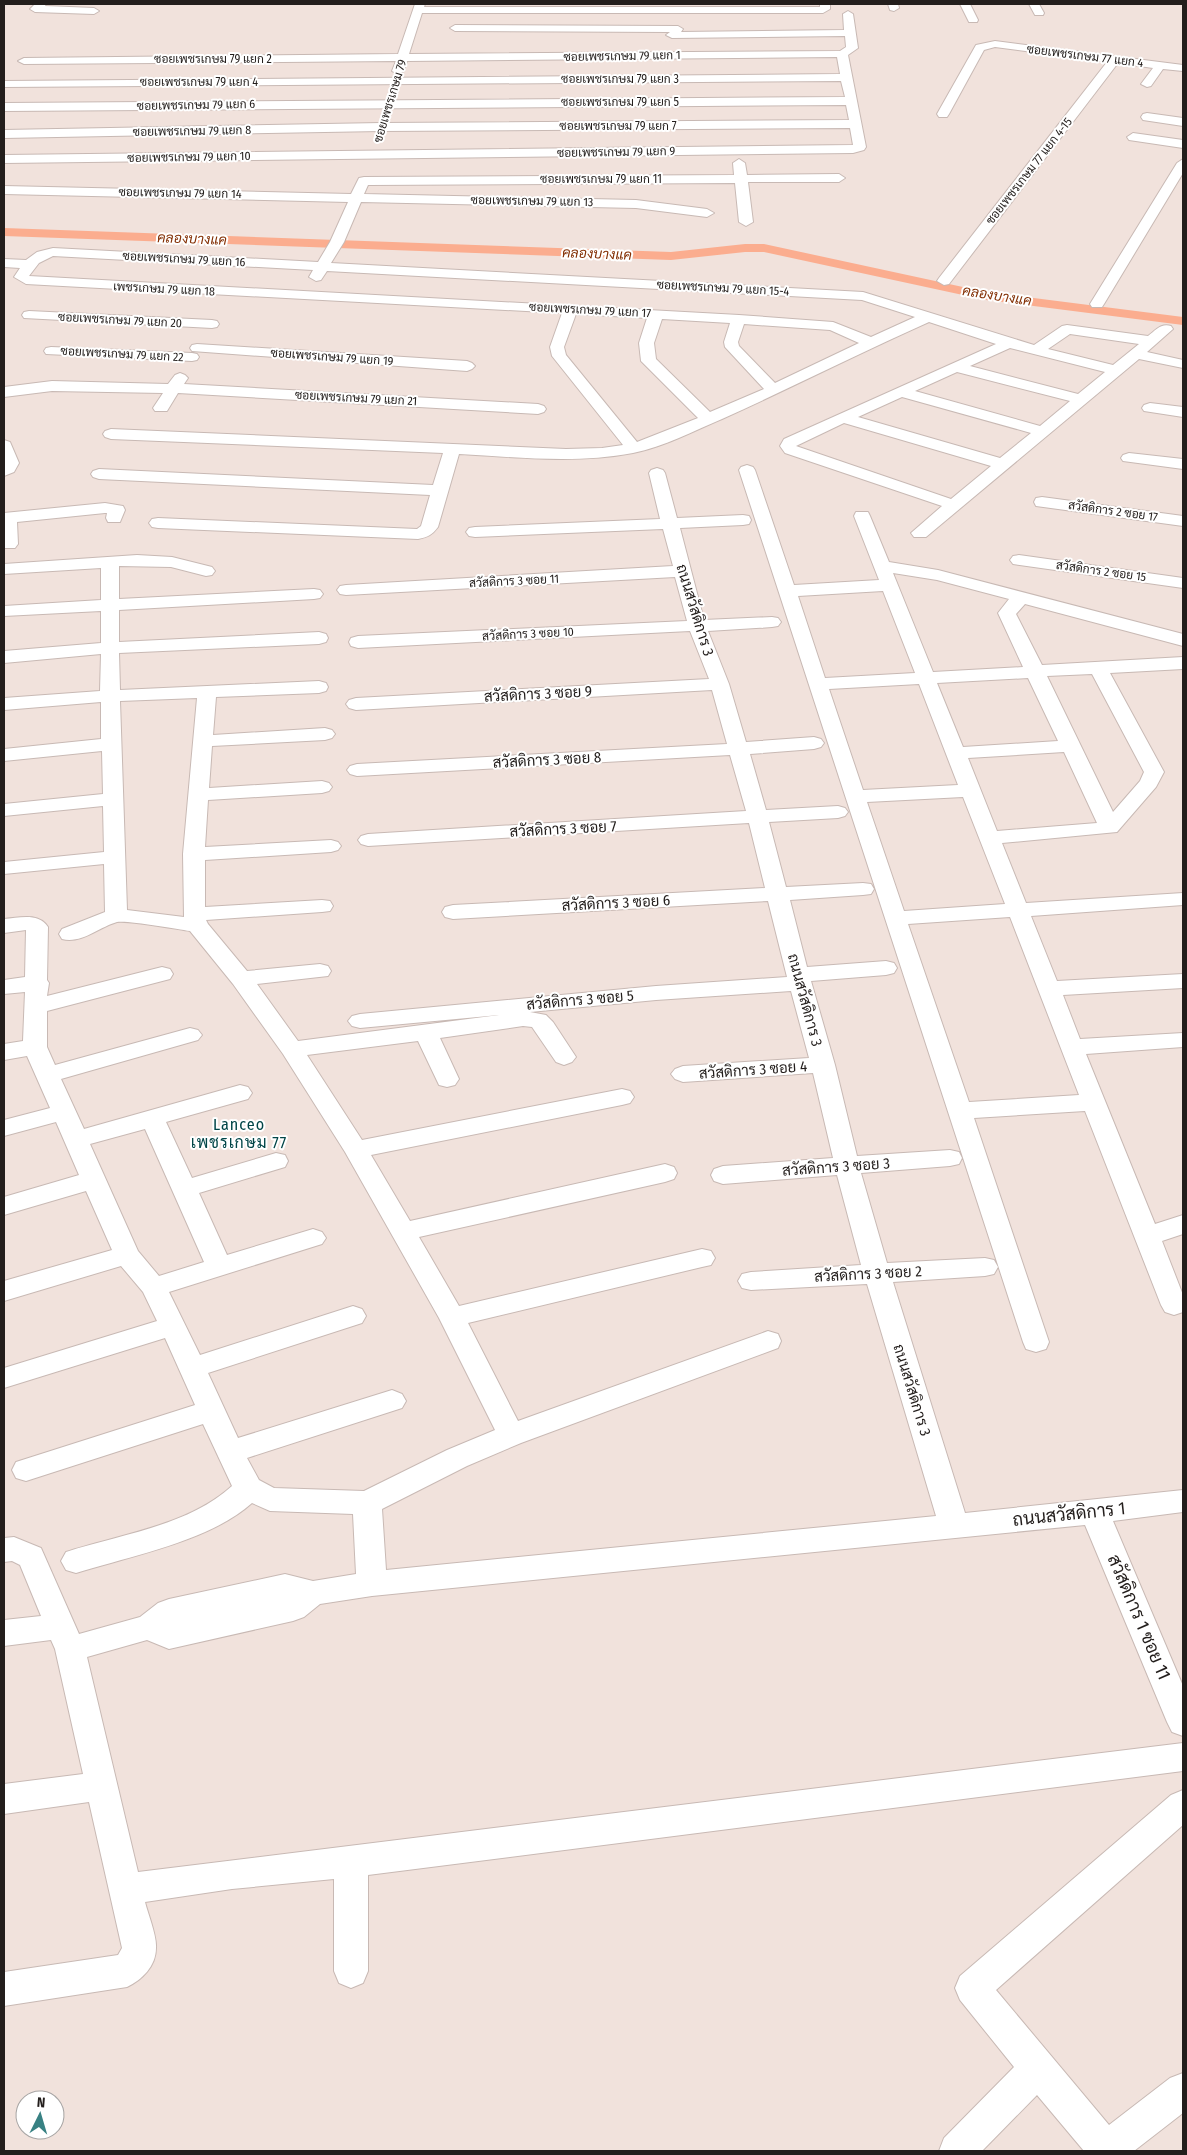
<svg xmlns="http://www.w3.org/2000/svg" width="1187" height="2155" font-family="'Fira Sans Condensed',Sarabun,sans-serif">
<style>
.lines{fill:none;stroke-linecap:round;stroke-linejoin:round}
.canal{fill:#fbad8f;fill-rule:evenodd}
.minor-casing{stroke:#c8b9b4;stroke-width:2}
.minor{fill:#fff;fill-rule:evenodd}
.labels{text-anchor:middle;dominant-baseline:central;stroke-width:4;stroke-linejoin:round;paint-order:stroke}
.far-street-label{font-size:12px;fill:#231e1c;stroke:#fff}
.far-water-label{font-size:14px;font-style:italic;fill:#832f04;stroke:#fff}
.street-label{font-size:15px;fill:#231e1c;stroke:#fff}
.neighbourhood-label{font-size:16px;letter-spacing:1px;fill:#014547;stroke:#fff}
.near-street-label{font-size:18px;fill:#231e1c;stroke:#fff}
</style>
<rect width="100%" height="100%" fill="#f1e2dc"/>
<g class="lines">
<!-- canal -->
<path class="canal" d="M4,228L671,252L745,244H764L986,292L1183,317V325L986,300L764,252H745L671,260L4,236Z"/>
<!-- minor casing -->
<g class="minor-casing">
<path id="minor" d="M35,4H46L45,6L94,8L99,11L94,14L35,12L30,9Z
M415,4H425L424,7H820V4H830V9L823,13H422L409,54L840,51L846,47L845,36L672,38L666,35L670,32L455,31L450,28L455,25L678,26L683,29L681,32L844,30L843,14L848,11L853,14L858,48L848,55L866,147L864,150L853,153L4,163V155L853,145L850,128L381,131L4,138V130L381,123L849,120L846,105L4,111V103L845,97L841,81L4,87V81L840,74L837,57L407,61L404,71L398,74L392,71L396,61L24,64L18,61L24,58L398,54Z
M888,4H898L899,8L894,11L890,10Z
M960,4H970L978,20L977,22H969Z
M1029,4H1039L1044,13L1043,15H1035Z
M995,41L1183,65V71L1163,69L1151,86L1147,87L1141,84L1153,68L1118,63L949,284L944,285L937,281L939,278L1107,62L995,47L984,50L949,114L947,117H939L937,114L976,45Z
M1147,113L1183,118V126L1143,120L1141,117L1143,114Z
M1133,133L1183,140V148L1129,140L1127,137Z
M739,159L745,163L747,175L839,174L845,178L839,182H748L753,222L746,226L739,222L735,183L368,185L364,194L636,200L707,209L714,213L707,217L636,208L361,202L344,242L331,263L863,292L1034,345L1062,326L1067,325L1148,336C1156,330 1161,323 1171,326L1173,329L1147,352L1183,360V368L1139,359L926,537H914L911,533L942,506L785,453L780,446L784,439L996,344L929,322C859,353 791,388 722,419C693,431 664,447 633,453C576,464 516,457 459,454L438,527C432,535 428,537 418,539L158,528L152,527L149,523L152,519L158,518L417,529L421,526L430,495L99,479L93,477L91,474L93,471L99,469L433,485L443,453L111,439L105,437L103,434L105,431L111,429L566,449L602,448L623,445L552,356L550,347L562,313L26,284L14,277L20,268L4,267V259L26,260L37,252L53,248L318,262L330,242L348,202L4,194V186L351,194L359,178L364,177L734,175L733,163ZM53,256L313,270L309,277L316,281L321,280L327,271L862,300L915,317L871,337L833,322L739,315L29,276L39,263ZM576,314L647,318L639,343L641,361L698,418L637,442L566,355L564,347ZM662,319L730,323L724,342L725,347L764,389L710,412L656,359L654,343ZM744,324L830,330L859,343L775,383L739,346L738,342ZM1070,334L1139,344L1113,365L1048,349ZM1010,348L1105,372L1078,394L970,366ZM957,372L1070,401L1040,426L915,391ZM902,397L1031,433L1000,458L858,417ZM844,423L991,466L951,499L796,446Z
M1183,159V173L1104,304L1102,307H1092L1090,304L1177,163Z
M29,311L212,320L217,321L219,324L217,327L212,328L24,318L22,315L24,312Z
M197,344L467,361L472,363L475,366L472,369L467,371L192,351L190,348L192,345Z
M51,347L192,353L197,354L199,357L197,360L192,361L46,354L44,351L46,348Z
M180,373L185,375L188,378L184,384L538,404L544,406L546,409L544,412L538,414L178,393L167,411H155L153,408L163,393L52,391L4,397V387L52,381L168,384L175,375Z
M1150,403L1183,407V417L1144,411L1142,408L1144,405Z
M4,440L10,442L19,463L14,472L4,476Z
M1129,453L1183,459V469L1123,461L1121,458L1123,455Z
M747,465L753,467L755,470L794,585L879,580L854,516L856,512H868L870,516L889,562L938,570L1183,634V646L1025,604L1016,614L1042,665L1183,657V669L1110,673L1164,772L1156,787L1117,832L1002,843L1026,903L1183,893V905L1031,916L1057,981L1183,974V988L1063,995L1080,1039L1183,1033V1047L1086,1054L1155,1224L1183,1215V1234L1162,1241L1183,1295V1312L1174,1315L1165,1312L1161,1305L1085,1111L974,1118L1049,1342L1046,1349L1036,1352L1026,1349L1023,1342L739,470L741,467ZM893,573L937,580L1009,599L998,613L1023,667L933,672ZM883,591L915,673L825,678L798,596ZM1092,674L1144,772L1140,781L1113,812L1047,676ZM1028,678L1058,741L963,747L937,683ZM919,684L958,785L863,790L829,689ZM1064,752L1097,823L997,831L968,758ZM963,797L1005,904L904,911L867,802ZM1010,917L1079,1095L969,1102L908,924Z
M657,468L663,470L665,473L677,518L743,515L749,516L751,520L749,524L743,525L680,528L704,620L772,617L778,618L781,622L778,626L772,627L708,631L729,684L746,742L814,737L821,739L824,743L821,747L814,749L750,754L766,810L838,806L845,808L848,812L845,816L838,818L769,822L786,887L863,883L871,884L874,889L871,894L863,895L790,900L807,967L886,961L894,963L897,968L894,973L886,975L811,981L835,1065L857,1156L950,1150L959,1152L962,1158L959,1164L950,1166L861,1173L887,1263L985,1258L994,1260L998,1267L994,1274L985,1276L893,1282L965,1513L1183,1490V1512L1113,1521L1183,1686V1736L1172,1732L1167,1722L1085,1525L372,1596L320,1604L304,1617L293,1621L169,1649L147,1640L87,1657L138,1872L1183,1743V1771L368,1875V1971L363,1983L351,1988L339,1983L334,1971V1879L232,1889L145,1902C148,1914 157,1936 156,1948C156,1966 142,1980 127,1987L4,2006V1972L118,1955L122,1948L89,1802L4,1814V1784L83,1774L55,1649L51,1640L4,1646V1620L41,1616L20,1565L12,1561L4,1562V1538L14,1537L41,1548L79,1634L140,1617L158,1603L169,1599L285,1574L313,1581L356,1574L353,1514L270,1511L252,1503C210,1541 131,1556 76,1573L66,1570L61,1561L66,1552C121,1534 188,1526 232,1486L203,1424L26,1481L16,1478L12,1470L16,1462L195,1405L165,1338L4,1388V1368L157,1321L143,1292L121,1266L4,1301V1281L112,1250L86,1191L4,1215V1197L79,1175L56,1122L4,1136V1120L50,1108L27,1056L4,1060V1044L23,1041L25,992L4,994V980L25,977L26,930L4,933V919C19,918 38,912 48,927L47,980L49,983L47,996L162,967L170,969L173,974L170,979L47,1011V1047L55,1065L190,1028L198,1030L202,1035L198,1040L61,1079L84,1129L240,1085L248,1087L252,1093L248,1099L166,1122L192,1178L276,1153L285,1155L288,1161L285,1167L199,1193L227,1255L313,1229L322,1232L326,1238L322,1244L169,1292L200,1355L353,1306L362,1309L366,1316L362,1323L208,1373L238,1438L392,1390L402,1394L406,1401L402,1408L247,1458L259,1480L274,1488L364,1491L447,1450L495,1430L439,1318L345,1152L283,1054L233,984L190,931C176,929 127,920 117,922C99,927 82,944 62,939L59,934L62,929L105,912L104,864L4,874V862L104,852L103,806L4,816V804L103,794L102,751L4,761V749L101,739V702L4,710V698L100,691L101,654L4,663V651L101,643V611L4,616V606L101,600V568L4,574V564L137,555L172,557L212,567L215,571L212,575L206,576L171,567L119,566V599L314,589L320,590L323,594L320,598L314,599L119,610V642L319,632L326,634L328,638L326,642L319,644L119,653L120,690L319,681L326,683L328,687L326,691L319,693L216,697L213,735L325,728L332,730L335,734L332,738L325,740L212,746L209,788L322,781L329,783L332,787L329,791L322,793L208,800L205,847L331,840L338,842L341,846L338,850L331,852L205,860V907L322,900L330,901L333,906L330,911L322,912L206,920L208,924L247,971L320,964L328,966L331,971L328,976L257,984L298,1041L499,1015L360,1028L352,1026L348,1021L352,1016L360,1014L656,986L787,977L768,901L453,919L445,917L442,912L445,907L453,905L765,888L749,823L368,846L361,844L358,840L361,836L368,834L746,811L730,755L357,776L350,774L347,770L350,766L357,764L727,744L712,690L356,710L349,708L346,704L349,700L356,698L709,679L690,631L358,648L351,646L349,642L351,638L358,636L687,621L675,577L346,595L340,594L337,590L340,586L346,585L673,566L663,529L475,537L469,536L466,532L469,528L475,527L660,519L649,473L651,470ZM197,698L183,854L184,917L127,910L120,701ZM791,991L809,1058L683,1066L675,1069L671,1074L675,1079L683,1082L813,1073L833,1158L723,1166L714,1169L711,1175L714,1181L723,1184L837,1175L861,1265L751,1272L742,1274L738,1281L742,1288L751,1290L867,1284L936,1516L386,1570L382,1509L467,1466L521,1443L778,1348L781,1341L778,1334L768,1331L518,1421L468,1323L702,1267L711,1265L715,1258L711,1251L702,1249L459,1306L419,1237L665,1182L674,1179L677,1173L674,1167L665,1164L410,1221L371,1155L622,1105L630,1103L634,1097L630,1091L622,1089L362,1140L307,1055L418,1041L439,1085L447,1087L455,1085L459,1079L440,1038L523,1026L532,1027L556,1062L564,1065L572,1062L576,1057L553,1022L546,1015L530,1012L656,1000ZM145,1129L204,1262L159,1276L138,1251L90,1144Z
M1042,497L1183,516V526L1036,506L1034,502L1036,498Z
M105,503L123,506L125,510L120,522H108L106,518L107,513H105L17,522L18,544L15,548H4V513Z
M1019,555L1183,578V588L1013,564L1010,560L1013,556Z
M1183,1790V1825L996,1990L1109,2125L1170,2078L1183,2073V2113L1134,2151H1084L1037,2095L982,2151H939L944,2138L1014,2067L960,2000L955,1988L960,1976L1171,1795Z"/>
</g>
<!-- minor -->
<use href="#minor" class="minor"/>
</g>
<g class="labels">
<!-- far-street labels -->
<g class="far-street-label">
<text transform="translate(622 56) rotate(-1)">ซอยเพชรเกษม 79 แยก 1</text>
<text transform="translate(1085 56) rotate(7)">ซอยเพชรเกษม 77 แยก 4</text>
<text x="213" y="59">ซอยเพชรเกษม 79 แยก 2</text>
<text x="620" y="79">ซอยเพชรเกษม 79 แยก 3</text>
<text x="199" y="82">ซอยเพชรเกษม 79 แยก 4</text>
<text transform="translate(390 101) rotate(-73)">ซอยเพชรเกษม 79</text>
<text x="620" y="102">ซอยเพชรเกษม 79 แยก 5</text>
<text transform="translate(196 105) rotate(-1)">ซอยเพชรเกษม 79 แยก 6</text>
<text x="618" y="126">ซอยเพชรเกษม 79 แยก 7</text>
<text transform="translate(192 131) rotate(-1)">ซอยเพชรเกษม 79 แยก 8</text>
<text transform="translate(616 152) rotate(-1)">ซอยเพชรเกษม 79 แยก 9</text>
<text transform="translate(189 157) rotate(-1)">ซอยเพชรเกษม 79 แยก 10</text>
<text transform="translate(1029 171) rotate(-52)">ซอยเพชรเกษม 77 แยก 4-15</text>
<text x="601" y="179">ซอยเพชรเกษม 79 แยก 11</text>
<text transform="translate(180 193) rotate(1)">ซอยเพชรเกษม 79 แยก 14</text>
<text transform="translate(532 201) rotate(1)">ซอยเพชรเกษม 79 แยก 13</text>
<text transform="translate(184 259) rotate(3)">ซอยเพชรเกษม 79 แยก 16</text>
<text transform="translate(723 288) rotate(3)">ซอยเพชรเกษม 79 แยก 15-4</text>
<text transform="translate(164 289) rotate(3)">เพชรเกษม 79 แยก 18</text>
<text transform="translate(590 310) rotate(3)">ซอยเพชรเกษม 79 แยก 17</text>
<text transform="translate(120 320) rotate(3)">ซอยเพชรเกษม 79 แยก 20</text>
<text transform="translate(122 354) rotate(3)">ซอยเพชรเกษม 79 แยก 22</text>
<text transform="translate(332 357) rotate(4)">ซอยเพชรเกษม 79 แยก 19</text>
<text transform="translate(356 398) rotate(3)">ซอยเพชรเกษม 79 แยก 21</text>
<text transform="translate(1113 511) rotate(8)">สวัสดิการ 2 ซอย 17</text>
<text transform="translate(1101 571) rotate(8)">สวัสดิการ 2 ซอย 15</text>
<text transform="translate(514 581) rotate(-3)">สวัสดิการ 3 ซอย 11</text>
<text transform="translate(528 634) rotate(-3)">สวัสดิการ 3 ซอย 10</text>
</g>
<!-- far-water labels -->
<g class="far-water-label">
<text transform="translate(192 239) rotate(2)">คลองบางแค</text>
<text transform="translate(597 254) rotate(2)">คลองบางแค</text>
<text transform="translate(997 296) rotate(9)">คลองบางแค</text>
</g>
<!-- street labels -->
<g class="street-label">
<text transform="translate(695 610) rotate(73)">ถนนสวัสดิการ 3</text>
<text transform="translate(538 694) rotate(-3)">สวัสดิการ 3 ซอย 9</text>
<text transform="translate(547 760) rotate(-3)">สวัสดิการ 3 ซอย 8</text>
<text transform="translate(563 829) rotate(-3)">สวัสดิการ 3 ซอย 7</text>
<text transform="translate(616 903) rotate(-3)">สวัสดิการ 3 ซอย 6</text>
<text transform="translate(580 1000) rotate(-5)">สวัสดิการ 3 ซอย 5</text>
<text transform="translate(805 1000) rotate(75)">ถนนสวัสดิการ 3</text>
<text transform="translate(753 1070) rotate(-4)">สวัสดิการ 3 ซอย 4</text>
<text transform="translate(836 1167) rotate(-4)">สวัสดิการ 3 ซอย 3</text>
<text transform="translate(868 1274) rotate(-3)">สวัสดิการ 3 ซอย 2</text>
<text transform="translate(912 1390) rotate(73)">ถนนสวัสดิการ 3</text>
</g>
<!-- neighbourhood labels -->
<g class="neighbourhood-label">
<text x="239" y="1124">Lanceo<tspan x="239" dy="18">เพชรเกษม 77</tspan></text>
</g>
<!-- near-street labels -->
<g class="near-street-label">
<text transform="translate(1069 1514) rotate(-6)">ถนนสวัสดิการ 1</text>
<text transform="translate(1139 1617) rotate(67)">สวัสดิการ 1 ซอย 11</text>
</g>
</g>
<!-- border -->
<rect width="1187" height="2155" fill="none" stroke="#231e1c" stroke-width="10"/>
<!-- north arrow -->
<g transform="translate(40 2115) rotate(5)"><circle r="24" fill="#ffffff" stroke="#a7a5a4"/>
<path d="M0-4L9 19L0 12L-9 19Z" fill="#388183"/>
<text y="-8" font-size="14" font-weight="bold" text-anchor="middle" fill="#231e1c">N</text>
</g>
</svg>
